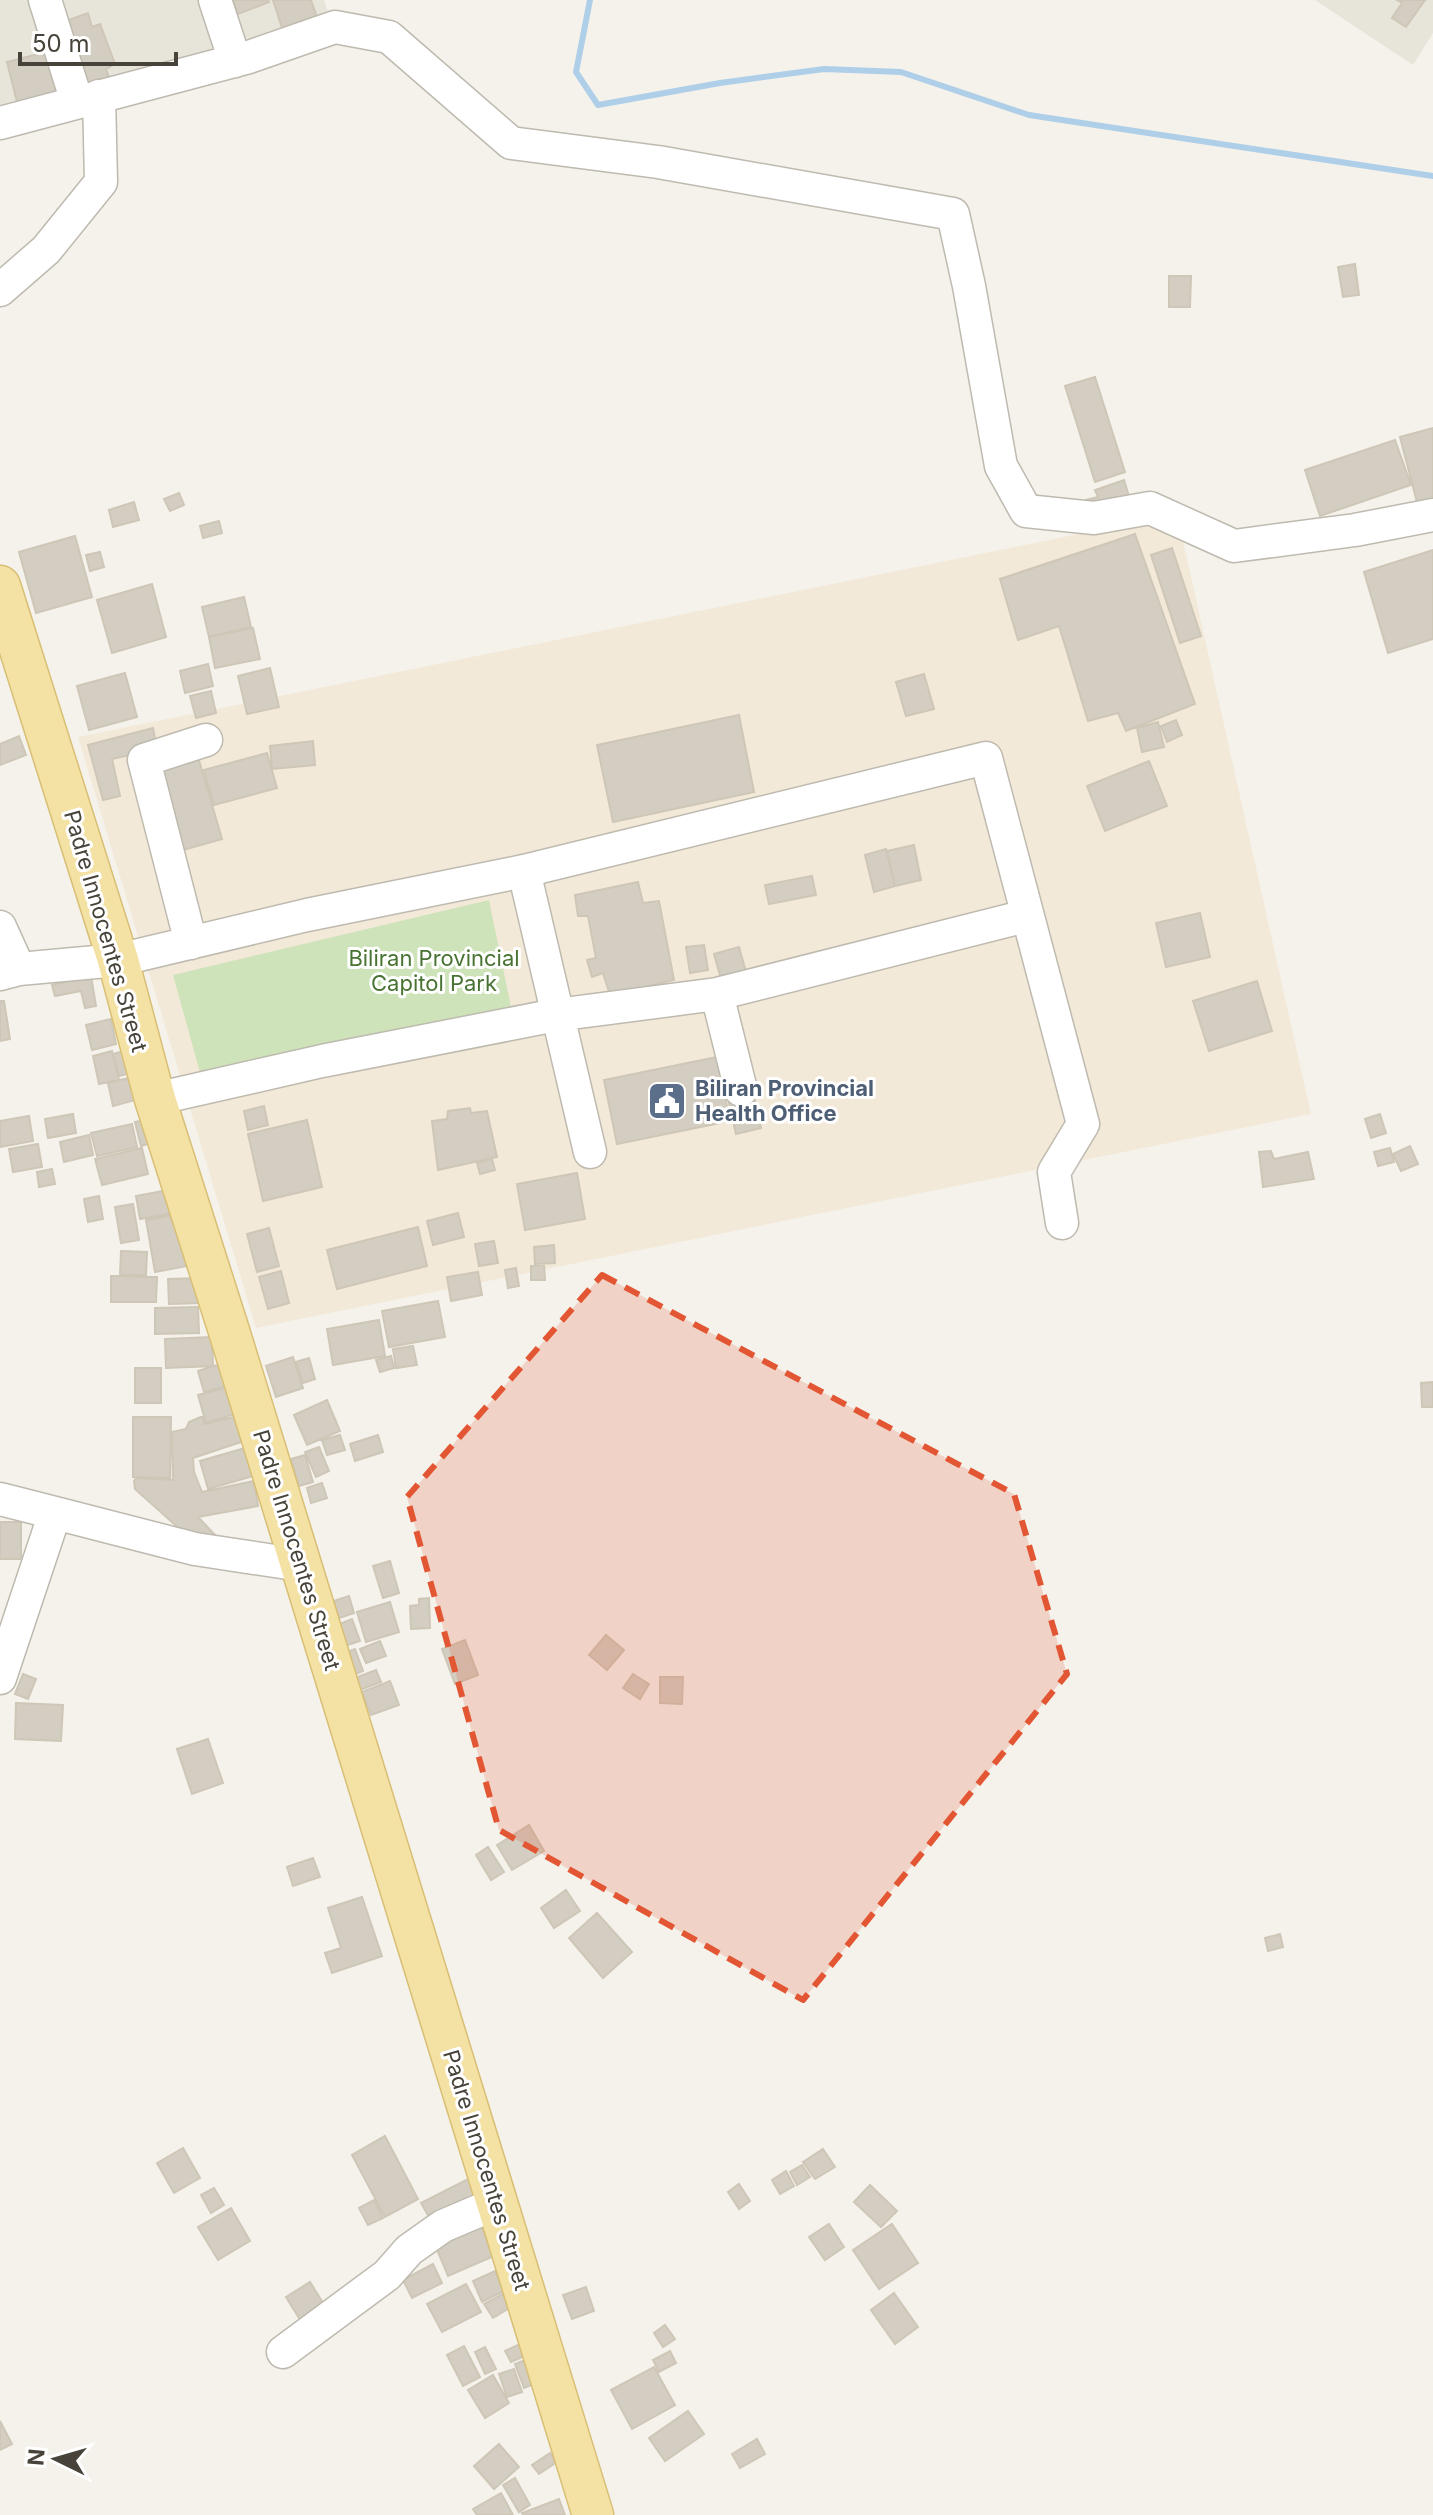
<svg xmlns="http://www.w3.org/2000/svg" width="1433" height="2515" font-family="Inter,sans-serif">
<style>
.residential{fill:#e7e4da}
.commercial{fill:#f3e9d9}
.green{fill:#cee3b9}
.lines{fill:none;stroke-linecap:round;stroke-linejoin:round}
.stream{stroke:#afcfe9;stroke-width:6}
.building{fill:#d4cec2;stroke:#cec6b6;stroke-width:2}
.minor-casing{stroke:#bebaaf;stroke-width:35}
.major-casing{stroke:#d8bf75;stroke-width:43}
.minor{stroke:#fff;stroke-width:32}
.major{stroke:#f4e1a4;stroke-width:40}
.marked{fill:#e35633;fill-opacity:0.2;stroke:#e35633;stroke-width:6;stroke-dasharray:16 10;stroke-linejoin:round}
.labels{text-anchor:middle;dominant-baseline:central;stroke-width:6;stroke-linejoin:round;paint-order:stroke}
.street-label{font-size:22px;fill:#47433a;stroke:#fff}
.park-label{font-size:22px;fill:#487332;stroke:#fff}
.service-label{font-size:22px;font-weight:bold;fill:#4e5e75;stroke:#fff;text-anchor:start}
</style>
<rect width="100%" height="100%" fill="#f4f2eb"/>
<!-- residential -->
<path class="residential" d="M0,0H324L337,39L0,130Z
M1315,0H1433V33L1413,65Z"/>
<!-- commercial -->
<path class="commercial" d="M1177,514L1311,1114L256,1328L78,737Z"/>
<!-- green -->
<path class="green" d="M489,900L512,1012L201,1076L173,975Z"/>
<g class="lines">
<!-- stream -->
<path class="stream" d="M590,0L576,72L598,105L720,83L824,69L901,72L1029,115L1433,176"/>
</g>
<!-- building -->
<path class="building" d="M233,0H268L269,2L238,14Z
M273,0H311L319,23L284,34Z
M1397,0H1425L1406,27L1392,18L1402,3Z
M88,13L92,27L100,24L115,64L106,69L111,83L83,93L60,23Z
M54,50L64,90L17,102L7,62Z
M1355,264L1359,295L1343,297L1338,267Z
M1169,276H1191L1190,307H1169Z
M1095,377L1125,472L1095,482L1065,386Z
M1433,428V506L1419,510L1400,437Z
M1395,440L1411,485L1320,516L1305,470Z
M1124,480L1131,503L1090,514L1086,500L1098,497L1095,490Z
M179,493L184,505L170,511L164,499Z
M134,502L139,520L113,527L109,510Z
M219,521L222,533L203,538L200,526Z
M1135,534L1195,704L1126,731L1118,713L1088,721L1059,626L1018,640L1000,579Z
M75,536L92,597L36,613L19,552Z
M1172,548L1201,636L1180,643L1151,555Z
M1433,550V639L1388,653L1364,572Z
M100,552L104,567L90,571L86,555Z
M152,584L166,637L112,653L97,600Z
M244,597L251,627L209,637L202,607Z
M253,628L260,659L215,668L209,637Z
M208,664L213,686L185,693L180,671Z
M270,668L279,707L247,714L238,676Z
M125,673L137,717L89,730L77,686Z
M924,674L934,709L906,716L896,682Z
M211,691L216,713L196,718L190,696Z
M739,715L754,792L613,822L597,745Z
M1176,720L1182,735L1167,742L1161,726Z
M1158,722L1164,747L1142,752L1137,728Z
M153,728L157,749L112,759L120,796L103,800L88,745Z
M19,736L26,755L0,765V744Z
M313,741L315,765L272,769L270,746Z
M267,753L277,788L214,805L204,770Z
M198,757L222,839L183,850L159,769Z
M1149,761L1167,806L1105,831L1087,786Z
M914,845L921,880L895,886L887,851Z
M886,849L895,886L874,892L865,855Z
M812,876L816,895L769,904L765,885Z
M638,882L643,903L659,901L674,980L610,995L603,973L592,977L587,960L596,958L588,916H578L575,895Z
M1200,913L1210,957L1166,967L1156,923Z
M704,945L708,970L690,973L686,947Z
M739,947L748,979L723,986L714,954Z
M91,976L96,1006L85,1008L81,991L55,996L52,985Z
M1257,981L1272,1031L1209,1051L1193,1001Z
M0,1001H4L10,1039L0,1041Z
M111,1019L116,1044L92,1050L86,1025Z
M128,1050L134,1072L119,1076L113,1054Z
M112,1051L119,1080L99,1084L93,1056Z
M717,1057L730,1121L617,1144L604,1080Z
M137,1076L142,1098L113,1106L108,1083Z
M754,1097L761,1128L736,1134L729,1103Z
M264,1106L268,1125L248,1130L244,1111Z
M470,1108L471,1113L487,1111L497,1157L438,1170L432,1121L447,1119L448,1111Z
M73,1114L76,1133L48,1138L45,1119Z
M1380,1114L1386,1133L1371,1138L1365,1119Z
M29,1116L33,1141L0,1147V1121Z
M149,1119L154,1142L141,1146L135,1122Z
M307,1120L322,1187L263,1201L248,1134Z
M132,1124L137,1147L97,1156L91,1133Z
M89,1135L93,1155L64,1162L60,1142Z
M38,1144L42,1167L13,1172L9,1149Z
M1410,1146L1418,1164L1401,1171L1393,1154Z
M142,1148L148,1174L102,1185L95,1159Z
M1390,1148L1394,1162L1378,1166L1374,1152Z
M1271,1151L1274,1159L1308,1152L1314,1179L1263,1187L1259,1152Z
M492,1159L495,1170L480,1174L477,1163Z
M52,1169L55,1184L39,1187L37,1172Z
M577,1173L585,1219L525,1230L517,1184Z
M174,1189L178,1212L140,1219L136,1196Z
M99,1196L103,1219L88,1222L84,1199Z
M133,1204L139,1240L121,1243L115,1207Z
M458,1213L464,1237L433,1245L427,1221Z
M178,1214L187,1266L155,1272L146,1220Z
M418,1227L427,1266L337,1289L327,1250Z
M269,1228L279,1266L257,1272L247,1234Z
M494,1241L498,1263L479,1266L475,1244Z
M554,1245L555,1263L535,1264L534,1247Z
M121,1251L147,1252L146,1275H120Z
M544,1265L545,1280H531V1266Z
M516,1268L519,1286L508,1288L505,1270Z
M281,1271L289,1303L268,1309L259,1277Z
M478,1272L482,1295L451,1301L447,1277Z
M111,1276L157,1277L156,1302H111Z
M201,1278L202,1303L169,1304L168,1279Z
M438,1301L445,1337L389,1347L382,1311Z
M198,1307L199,1333L155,1334V1308Z
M379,1320L385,1356L333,1365L327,1329Z
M212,1337L213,1366L166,1368L165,1339Z
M413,1346L417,1365L396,1368L393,1349Z
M391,1356L394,1368L380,1372L376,1360Z
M293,1357L303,1388L276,1397L266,1366Z
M309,1358L315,1379L303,1383L296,1362Z
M221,1364L227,1386L204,1392L198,1371Z
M135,1368H161V1403H135Z
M1433,1382V1407H1422L1421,1383Z
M228,1387L235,1414L206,1423L198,1395Z
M327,1400L340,1431L307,1445L294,1415Z
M203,1416L204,1424L239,1416L244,1441L193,1458L194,1472L202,1492L254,1481L258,1506L198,1517L216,1536L201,1548L135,1489L134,1481L136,1478L173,1480L172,1432L186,1429L189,1422Z
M133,1417H171L170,1478L133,1477Z
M340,1435L345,1450L327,1455L322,1440Z
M378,1435L383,1452L355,1461L350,1444Z
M319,1447L329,1471L316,1477L305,1452Z
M245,1448L253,1476L208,1489L200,1461Z
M305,1455L313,1482L299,1486L291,1459Z
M322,1483L327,1498L311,1503L307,1488Z
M0,1522H21V1559H0Z
M390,1561L399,1593L383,1598L373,1566Z
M349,1596L354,1613L339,1618L334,1601Z
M429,1598L430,1628L411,1629L410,1606L419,1605V1599Z
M390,1602L399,1632L366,1642L357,1612Z
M352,1619L360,1641L345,1646L337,1625Z
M606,1635L624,1650L607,1670L589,1655Z
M465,1640L478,1675L455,1684L442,1649Z
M380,1641L386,1656L366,1663L360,1649Z
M355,1649L363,1671L353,1675L345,1653Z
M376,1670L381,1682L360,1690L355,1678Z
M23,1674L36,1679L28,1699L15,1694Z
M633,1674L649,1684L640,1699L623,1688Z
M660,1677H683L682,1704L660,1703Z
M390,1681L399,1705L371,1715L362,1692Z
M16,1703L63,1705L61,1741L15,1739Z
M208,1739L223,1783L192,1794L177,1749Z
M529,1825L544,1851L512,1870L497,1845Z
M488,1847L504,1872L491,1880L476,1855Z
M313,1858L320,1877L293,1886L287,1867Z
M566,1890L580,1911L554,1928L541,1908Z
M362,1897L382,1956L332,1973L325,1953L341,1948L328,1908Z
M597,1913L632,1952L603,1978L569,1938Z
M1280,1934L1283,1947L1268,1951L1265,1938Z
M385,2136L418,2199L385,2217L352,2155Z
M183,2148L200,2178L174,2193L157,2163Z
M823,2149L835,2167L815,2179L803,2162Z
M802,2165L810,2177L797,2185L790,2172Z
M786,2171L794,2186L780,2194L772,2180Z
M474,2176L485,2197L433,2224L421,2203Z
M739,2184L750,2201L739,2209L728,2192Z
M870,2185L897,2211L881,2227L854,2202Z
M214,2188L224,2205L211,2213L201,2195Z
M374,2200L383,2218L368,2225L359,2208Z
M231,2208L250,2241L218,2260L198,2227Z
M479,2221L494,2256L448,2276L433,2240Z
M829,2224L844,2247L825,2260L809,2237Z
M892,2224L918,2263L879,2289L853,2250Z
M433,2264L442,2283L412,2298L403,2280Z
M495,2271L504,2291L482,2302L473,2281Z
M310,2282L328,2311L304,2326L286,2297Z
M466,2284L481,2312L442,2332L427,2304Z
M586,2287L594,2311L572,2319L563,2295Z
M894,2293L918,2327L895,2344L871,2310Z
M503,2294L511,2307L493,2318L484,2304Z
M665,2325L675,2339L663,2347L654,2333Z
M522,2343L527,2355L511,2362L505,2351Z
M464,2346L480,2377L463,2386L447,2355Z
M485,2347L496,2369L485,2374L475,2352Z
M670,2351L676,2363L659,2372L653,2360Z
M535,2356L544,2380L524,2388L515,2364Z
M654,2367L675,2405L632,2429L611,2390Z
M514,2369L522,2392L507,2397L499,2374Z
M493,2375L509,2403L485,2418L468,2390Z
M688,2411L704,2434L665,2461L649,2438Z
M0,2421L12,2444L0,2450Z
M757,2439L765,2454L740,2468L732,2454Z
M499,2444L519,2467L494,2489L474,2466Z
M550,2453L557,2462L539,2474L532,2465Z
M515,2478L530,2505L519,2512L503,2485Z
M501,2493L513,2515H477L473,2509Z
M559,2499L565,2515H523L522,2513Z"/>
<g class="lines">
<!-- minor casing -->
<g class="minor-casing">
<path id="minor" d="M45,0L77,102
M215,0L235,61
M0,123L249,57L335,27L389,37L511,143L658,162L953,214L969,286L1001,466L1026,511L1094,518L1150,508L1234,546L1355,530L1433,515
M0,290L46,250L101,182L99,96
M524,871L590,1152
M0,927L19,969
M191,943L144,760L206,740
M0,974L19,969L118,960L307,915L524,871L986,758L1083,1124L1054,1172L1062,1223
M717,994L741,1090
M155,1099L322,1061L556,1015L717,994L1026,916
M0,1499L55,1513
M0,1678L55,1513L195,1549L301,1565
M283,2352L387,2275L409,2250L443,2226L497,2203"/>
</g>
<!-- major casing -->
<g class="major-casing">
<path id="major" d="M0,586L118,960L155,1099L229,1331L593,2515"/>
</g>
<!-- minor -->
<use href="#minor" class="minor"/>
<!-- major -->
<use href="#major" class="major"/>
</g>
<!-- marked area -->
<path class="marked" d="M602,1275L1014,1494L1067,1674L803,2000L499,1830L407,1497Z"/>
<!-- icons -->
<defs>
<g id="civic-square" transform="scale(2)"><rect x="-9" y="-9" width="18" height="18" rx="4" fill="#5c6f8a" stroke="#fff"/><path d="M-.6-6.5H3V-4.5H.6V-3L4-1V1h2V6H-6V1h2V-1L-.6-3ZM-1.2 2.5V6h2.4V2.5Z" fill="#fff"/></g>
</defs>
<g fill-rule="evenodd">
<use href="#civic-square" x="667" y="1101"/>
</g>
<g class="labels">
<!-- street labels -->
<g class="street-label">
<text transform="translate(106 931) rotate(74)">Padre Innocentes Street</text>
<text transform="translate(297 1550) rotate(73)">Padre Innocentes Street</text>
<text transform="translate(487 2170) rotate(73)">Padre Innocentes Street</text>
</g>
<!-- park labels -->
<g class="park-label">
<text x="434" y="958">Biliran Provincial<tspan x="434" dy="25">Capitol Park</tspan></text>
</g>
<!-- service labels -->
<g class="service-label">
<text x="695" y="1088">Biliran Provincial<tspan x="695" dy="25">Health Office</tspan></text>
</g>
</g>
<!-- north arrow -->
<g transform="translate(56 2459) rotate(275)" stroke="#ffffff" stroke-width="6" paint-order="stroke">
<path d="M0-6L14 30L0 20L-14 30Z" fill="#47433a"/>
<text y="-12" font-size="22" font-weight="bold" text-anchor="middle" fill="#47433a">N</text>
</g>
<!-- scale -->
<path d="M20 52v12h156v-12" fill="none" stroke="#47433a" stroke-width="4"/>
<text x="32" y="52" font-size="24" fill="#47433a" stroke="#ffffff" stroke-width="6" paint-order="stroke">50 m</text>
</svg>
